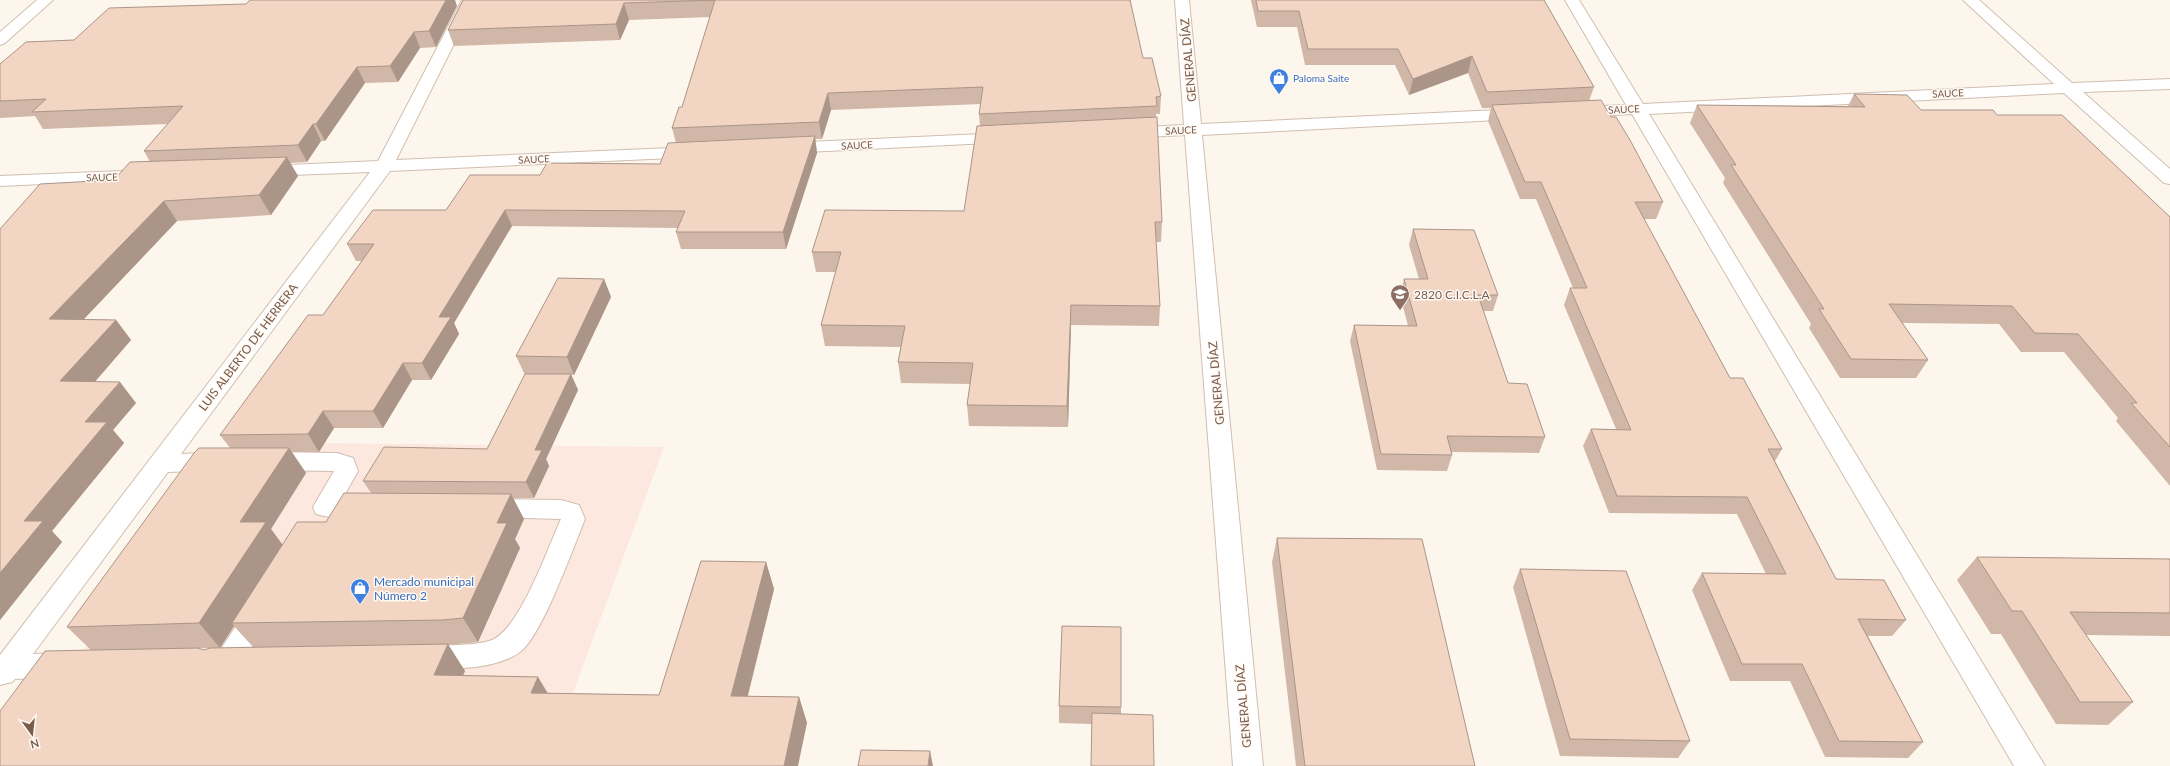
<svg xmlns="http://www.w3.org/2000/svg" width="2170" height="766" font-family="Lato,sans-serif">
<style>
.commercial{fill:#fde8e0}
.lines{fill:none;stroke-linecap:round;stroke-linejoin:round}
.minor-casing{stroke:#d1beb0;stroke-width:2}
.minor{fill:#fff;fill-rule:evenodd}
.wall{fill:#d1b7a8;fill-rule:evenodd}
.shaded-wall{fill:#aa9588}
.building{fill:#f3d5c3;stroke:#aa9588}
.labels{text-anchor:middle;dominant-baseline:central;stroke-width:3;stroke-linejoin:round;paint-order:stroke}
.far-shop-label{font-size:10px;fill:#366cbe;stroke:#fffaf3;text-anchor:start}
.far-street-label{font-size:10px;fill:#7a5c4d;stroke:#fffaf3}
.street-label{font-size:12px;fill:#7a5c4d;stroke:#fffaf3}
.education-label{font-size:12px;fill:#785e54;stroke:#fffaf3;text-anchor:start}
.shop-label{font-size:12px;fill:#366cbe;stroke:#fffaf3;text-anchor:start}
</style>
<rect width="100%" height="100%" fill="#fdf6ec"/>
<!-- commercial -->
<path class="commercial" d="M233,442L664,447L546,766H0Z"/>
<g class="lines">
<!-- minor casing -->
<g class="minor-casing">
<path id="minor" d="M37,0H53L5,43L0,45V32Z
M462,0H476L396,160L694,147L700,148L703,152L700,156L694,157L390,171L181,454L218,452L226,455L230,461L226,467L218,470L168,472L33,654L64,653L74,657L78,665L74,673L64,677L15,679L12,682L0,685V655L370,172L265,176L259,175L256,171L259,167L265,166L378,161Z
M1175,0H1189L1201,124L1519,109L1525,110L1527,114L1525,118L1519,119L1202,135L1263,766H1233L1185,135L1128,138L1122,137L1119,133L1122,129L1128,128L1184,125Z
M1565,0H1579L1643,104L2054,84L1963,0H1979L2072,83L2170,79V89L2083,92L2170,169V184L2164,183L2064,93L1649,114L2045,766H2014L1632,114L1578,117L1572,116L1570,112L1572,108L1578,107L1626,105Z
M1004,133L1010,134L1013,138L1010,142L786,153L780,152L777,148L780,144L786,143Z
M147,170L153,171L156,175L153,179L0,186V176Z
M268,452L337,453L353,458L358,471L343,498H365L374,500L377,507L374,514C357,519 333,519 316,514L313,507L334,471L268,470L260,467L256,461L260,455Z
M489,499L561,500L579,505L585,519C573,548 542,636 520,652C505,663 482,667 464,668C449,670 431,672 416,666L412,658L416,650C439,642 465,648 489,641C519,633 548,547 561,519L489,517L480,515L477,508L480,501Z
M260,600L269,603L273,611L269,619L237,671L227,675L217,671L213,663L217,655L251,603Z"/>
</g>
<!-- minor -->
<use href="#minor" class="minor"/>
</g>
<!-- wall -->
<path class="wall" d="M463,0H1130L1143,58L1161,96L1160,114H1156V117L1162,222L1161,242H1156L1160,306L1159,326L1071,325L1068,427L969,426L967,405L970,384L901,383L898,362L901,347L825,346L821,325L836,272H816L812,252L964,211L980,126L979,114L981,104L831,110L822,139H815L817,153L786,249H681L676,232L678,228L512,226L454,323L459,334L431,380H412L383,428H334L319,452H292L306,473L271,529L283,545L326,522L371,493L363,481L487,449L525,375L516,356L604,279L611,297L574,375H571L578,390L546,459L549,466L534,498H513L524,519L515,539L520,548L478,642L459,644L448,645L465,671L463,675L538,677L548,693L659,695L766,562L774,589L748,696L799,697L807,723L91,650L67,627L230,448L220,435L323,315L362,261H356L347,244L446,210L540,175L660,164L676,143L672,128L682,107L710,17L629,20L620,40L454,46L448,30ZM234,626L253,647L204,650L197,648H220Z
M1251,0H1544L1594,87L1589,101L1611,117L1663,202L1656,219H1644L1730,378L1782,449L1775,461L1836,579L1906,620L1892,636H1868L1923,742L1908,758L1825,757L1790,681H1730L1692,590L1702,573L1766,574L1737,514L1609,513L1583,446L1591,429H1616L1564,305L1570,288H1573L1536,199H1520L1488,121L1491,108H1482L1468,73L1409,95L1395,65H1305L1297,27H1257Z
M246,4L457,6L436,47L420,48L398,82L365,83L325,141H321L307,162L290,163L298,176L271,215L177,221L84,319L116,320L131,340L95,382L136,403L113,430L124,443L52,531L62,542L0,620V229L114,180L150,162L144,151L168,124L43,129L35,116L0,118V64L74,40Z
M1854,94L1921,110L1997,115L2170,217V486L2116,421L2118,418L2064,352H2021L1999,324L1902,323L1928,360L1916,378H1840L1809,328L1811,324L1723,183L1725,178L1690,123L1697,105L1848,106Z
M1413,229L1498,295L1493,311H1483L1508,383L1545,437L1539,453L1452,452V455L1447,471L1377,470L1350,341L1354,325L1408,326L1400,295L1404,279H1419L1409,245Z
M1277,538L1475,766H1296L1272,562Z
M1977,557L2170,559V636L2086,635L2133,702L2108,725L2056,724L2001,634H1991L1957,580Z
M1520,569L1690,741L1678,758L1560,756L1513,587Z
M1059,706L1121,707V714L1092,724L1059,723Z"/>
<!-- shaded-wall -->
<path class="shaded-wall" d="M446,0H455L457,6L436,47L429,31Z
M624,3L629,20L620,40L616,24Z
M414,32L420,48L398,82L390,66Z
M1472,56L1468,73L1409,95L1413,79Z
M357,67L365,83L325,141L316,124Z
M828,93L831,110L822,139L819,122Z
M313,124L321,141L307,162L298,145Z
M815,136L817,153L786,249L783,232Z
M287,157L298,176L271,215L259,195Z
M164,201L177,221L65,339L49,319Z
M505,210L512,226L454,323L459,334L431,380L422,363L439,317Z
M604,279L611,297L574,375L567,357Z
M1071,305V325L1068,427L1067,406Z
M116,320L131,340L77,402L60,381Z
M403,363L412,380L383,428L373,411Z
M571,374L578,390L546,459L549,466L534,498L526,482L535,450Z
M120,382L136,403L113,430L124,443L52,531L62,542L0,620V573L24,521L85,422Z
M323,411L334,428L319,452L308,434Z
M289,448L306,473L271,529L284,547L232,623L234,626L220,648L199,623L240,522Z
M511,494L524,519L515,539L520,548L478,642L463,618L497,523Z
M766,562L774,589L741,722L731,696Z
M448,644L465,671L452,701L434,675Z
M538,677L553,703L531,693Z
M799,697L807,723L798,766H784Z
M930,751L933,766H928Z"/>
<!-- building -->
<path class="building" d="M250,0H446L429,31L414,32L390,66L357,67L316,124H313L298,145L144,151L183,106L32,112L46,99L0,101V64L26,42L74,40L109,8L246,4Z
M463,0H1130L1143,58H1152L1161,96L1156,97L1157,106L979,114L983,87L828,93L819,122L672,128L679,107H682L715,0L624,3L616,24L448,30Z
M1256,0H1544L1594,87L1487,92L1472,56L1413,79L1398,49H1308L1299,11H1258Z
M1854,94L1907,95L1921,110H1993L1997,115H2062L2170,217V447L2131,403H2137L2078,334L2035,333L2012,306L1889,304L1928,360L1851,359L1819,309H1824L1731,165H1736L1697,105L1865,107Z
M1601,100L1611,117H1616L1630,140L1663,202H1635L1730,378H1743L1782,449H1768L1836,579L1884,580L1906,620L1858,619L1923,742L1839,741L1802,664H1742L1702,573L1786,574L1747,497L1617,496L1591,429L1631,430L1570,288H1587L1541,182H1525L1492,105Z
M1157,117L1162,222H1155L1160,306L1071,305L1067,406L967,405L973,363L898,362L905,326L821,325L841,252H812L825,210L964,211L977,126Z
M815,136L783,232H676L685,211L505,210L439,317H451L422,363H403L373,411H323L308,434L220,435L308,315H323L374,244H347L373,210H446L470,175H540L547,163L660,164L668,143Z
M287,157L259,195L164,201L49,319L116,320L60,381L120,382L85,422H107L24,521H43L0,573V229L40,184L114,180L130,162Z
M1413,229L1474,230L1498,295H1478L1508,383L1527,384L1545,437L1447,436L1452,455L1381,454L1354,325L1417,326L1404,279H1428Z
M558,278L604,279L567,357L516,356Z
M525,374H571L535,450H542L526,482L363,481L384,447L487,449Z
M199,448H289L240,522H266L199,623L67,627L194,453Z
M344,493L511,494L497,523H507L463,618L443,620L232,623L297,522H326Z
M1277,538L1422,539L1475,766H1305Z
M1977,557L2170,559V613L2070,612L2133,702H2080L2022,611H2012Z
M701,561L766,562L731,696L799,697L784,766H0V711L45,651L198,648L204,650L210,648L448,644L434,675L538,677L531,693L659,695Z
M1520,569L1626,571L1690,741L1570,739Z
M1062,626L1121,627V707L1059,706Z
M1092,713L1153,715L1154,766H1091Z
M861,750L930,751L928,766H858Z"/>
<!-- icons -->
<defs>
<g id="shop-pin" transform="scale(1)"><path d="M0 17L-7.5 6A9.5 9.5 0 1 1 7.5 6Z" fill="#3f7fe0" stroke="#fffaf3"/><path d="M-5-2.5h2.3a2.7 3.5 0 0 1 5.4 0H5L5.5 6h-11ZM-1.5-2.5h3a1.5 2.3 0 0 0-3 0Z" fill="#fff"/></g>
<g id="school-pin" transform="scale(1)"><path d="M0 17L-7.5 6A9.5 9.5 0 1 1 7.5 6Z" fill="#8d6e63" stroke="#fffaf3"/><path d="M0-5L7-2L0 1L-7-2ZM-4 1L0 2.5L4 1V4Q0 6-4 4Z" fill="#fff"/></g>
</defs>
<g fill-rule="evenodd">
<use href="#shop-pin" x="1279" y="78"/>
<use href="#school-pin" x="1400" y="294"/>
<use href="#shop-pin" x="360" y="588"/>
</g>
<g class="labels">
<!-- far-shop labels -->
<g class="far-shop-label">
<text x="1293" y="78">Paloma Saite</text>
</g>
<!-- far-street labels -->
<g class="far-street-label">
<text transform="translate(1948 93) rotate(-3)">SAUCE</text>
<text transform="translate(1624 109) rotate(-3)">SAUCE</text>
<text transform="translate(1181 130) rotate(-3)">SAUCE</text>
<text transform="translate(857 145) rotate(-3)">SAUCE</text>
<text transform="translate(534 159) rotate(-3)">SAUCE</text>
<text transform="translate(102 177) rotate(-2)">SAUCE</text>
</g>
<!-- street labels -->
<g class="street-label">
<text transform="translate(1188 60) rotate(-95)">GENERAL DÍAZ</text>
<text transform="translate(248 347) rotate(-53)">LUIS ALBERTO DE HERRERA</text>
<text transform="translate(1216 383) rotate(-95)">GENERAL DÍAZ</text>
<text transform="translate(1243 706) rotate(-95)">GENERAL DÍAZ</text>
</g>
<!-- education labels -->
<g class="education-label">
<text x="1414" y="294">2820 C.I.C.L.A</text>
</g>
<!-- shop labels -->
<g class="shop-label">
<text x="374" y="581">Mercado municipal<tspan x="374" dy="14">Número 2</tspan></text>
</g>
</g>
<!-- north arrow -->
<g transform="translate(32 734) rotate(165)" stroke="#fffaf3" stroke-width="3" paint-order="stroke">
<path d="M0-3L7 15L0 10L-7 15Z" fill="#7a5c4d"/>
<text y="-6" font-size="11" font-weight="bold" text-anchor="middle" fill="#7a5c4d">N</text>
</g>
</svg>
